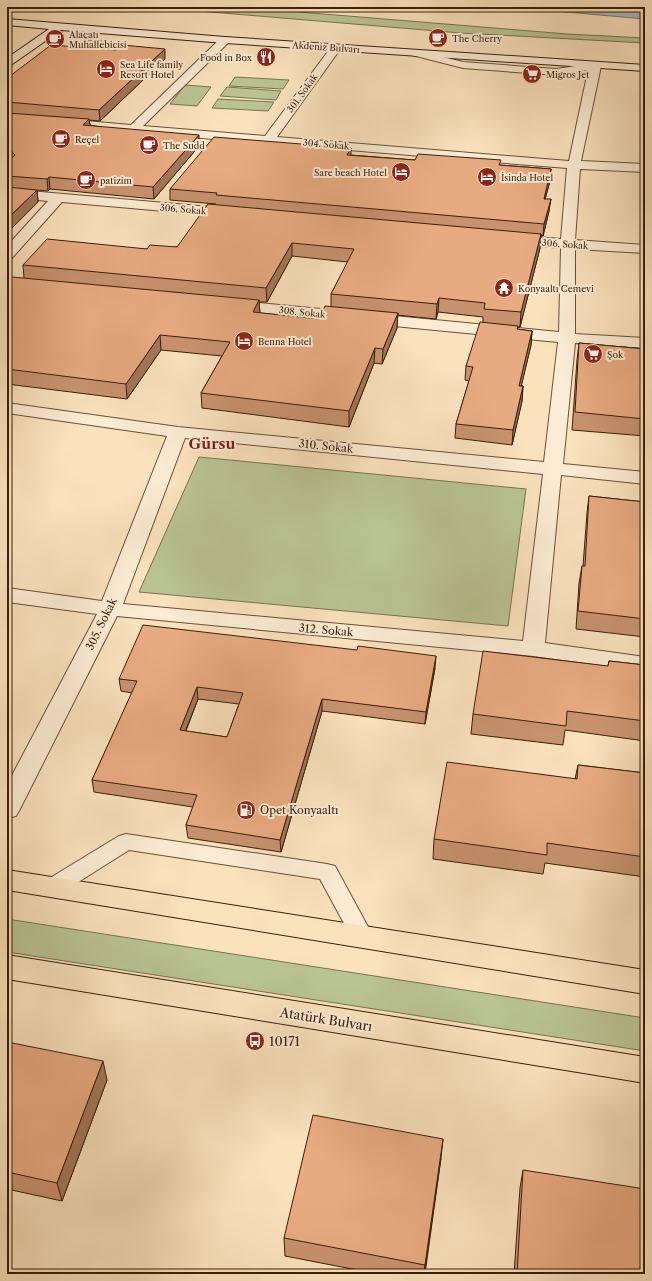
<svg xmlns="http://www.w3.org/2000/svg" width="652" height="1281" font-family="'Libre Caslon Text',serif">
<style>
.green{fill:#b9c495;stroke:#797250}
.water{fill:#a0bcb8;stroke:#777d73}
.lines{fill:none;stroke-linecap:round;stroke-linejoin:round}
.lane-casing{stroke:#695038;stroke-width:2}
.street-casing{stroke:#695038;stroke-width:2}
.secondary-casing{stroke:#391f0b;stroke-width:2}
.primary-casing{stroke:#391f0b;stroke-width:2}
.lane{fill:#fcecd4;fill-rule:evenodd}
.street{fill:#fcecd4;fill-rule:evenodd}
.secondary{fill:#fcecd4;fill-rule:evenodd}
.primary{fill:#fae2bd;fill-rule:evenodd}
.wall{fill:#c8926f;stroke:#391f0b;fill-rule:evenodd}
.shaded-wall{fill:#a2775a;stroke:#391f0b}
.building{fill:#e8aa81;stroke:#391f0b;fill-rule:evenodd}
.labels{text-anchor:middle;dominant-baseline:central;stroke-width:4;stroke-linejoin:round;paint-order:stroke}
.far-poi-label{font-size:9px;fill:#391f0b;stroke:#fcecd4;text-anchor:start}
.far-street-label{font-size:9px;fill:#391f0b;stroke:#fcecd4}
.street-label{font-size:11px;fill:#391f0b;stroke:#fcecd4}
.poi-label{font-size:11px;fill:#391f0b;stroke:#fcecd4;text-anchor:start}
.near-street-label{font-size:13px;fill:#391f0b;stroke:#fcecd4}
.near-poi-label{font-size:13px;fill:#391f0b;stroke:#fcecd4;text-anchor:start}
.district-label{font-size:15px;font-weight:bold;fill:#7a1f14;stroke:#fcecd4}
</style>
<rect width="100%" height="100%" fill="#fae2bd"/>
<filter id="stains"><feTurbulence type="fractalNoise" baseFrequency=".005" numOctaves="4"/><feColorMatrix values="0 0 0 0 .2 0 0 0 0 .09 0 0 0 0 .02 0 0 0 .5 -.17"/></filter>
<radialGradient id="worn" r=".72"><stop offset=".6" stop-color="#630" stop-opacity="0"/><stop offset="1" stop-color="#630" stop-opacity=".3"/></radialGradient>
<!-- green -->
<path class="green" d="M151,7H238L567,34L645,38V43L461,33Z
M235,77L289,80L283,89L229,86Z
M185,85L211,87L197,106L170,104Z
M227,87L281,91L276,100L220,96Z
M218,99L274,102L268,111L212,108Z
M199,457L526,489L508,626L139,592Z
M7,919L645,1018V1051L7,952Z"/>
<!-- water -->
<path class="water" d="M509,7H645V19Z
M89,40L128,43L122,48L83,44Z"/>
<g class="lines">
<!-- lane casing -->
<g class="lane-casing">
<path id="lane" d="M415,50L463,62L556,69L595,63L600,66L595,69L556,75L463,68L412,55L411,53Z
M126,834L327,864L335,866L373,936L370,942L362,945L354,942L320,879L129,850L61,893L53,896L45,893L42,887L45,881L119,836Z"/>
</g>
<!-- street casing -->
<g class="street-casing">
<path id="street" d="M225,37L229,38L230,40L229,42L143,126L265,136L332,46L336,45L341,48L277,137L569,161L589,66L595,63L601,66L581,161L645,164V172L580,169L575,240L645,245V253L575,249V334L645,338V348L575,343L563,464L645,472V484L561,475L545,643L645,657V671L533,656L117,616L20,809L16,816L7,818V785L97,614L7,602V588L102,601L167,436L7,413V403L178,427L544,462L558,342L229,310L223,308L221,305L223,302L229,300L559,332L561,248L510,243L505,242L503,239L505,236L510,235L561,239L567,168L7,122V114L131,125L221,38ZM185,438L543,474L523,641L123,604Z
M7,189L233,209L238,210L240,213L238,216L233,217L62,202L12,258L7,259V246L48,201L7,197Z"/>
</g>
<!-- secondary casing -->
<g class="secondary-casing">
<path id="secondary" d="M7,19L225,37L645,65V71L225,43L61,30L11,65L7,66V58L49,29L7,25Z"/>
</g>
<!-- primary casing -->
<g class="primary-casing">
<path id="primary" d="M7,870L645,970V994L7,890Z
M7,955L645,1057V1083L7,979Z"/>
</g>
<!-- lane -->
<use href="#lane" class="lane"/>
<!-- street -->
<use href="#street" class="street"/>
<!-- secondary -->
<use href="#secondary" class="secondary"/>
<!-- primary -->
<use href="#primary" class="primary"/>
</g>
<!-- wall -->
<path class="wall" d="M165,59L100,121L89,120L90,125L199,146L154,199L50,189L48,191L37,190L38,202L7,233V162L11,159L7,155V75L10,76Z
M351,155L415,160L500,165L551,169L550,181L545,199L549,211L543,236H541L540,248L520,327H518L517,329L532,331L531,345L521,386H523L522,401L512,445L455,438L456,424L469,381L465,380L466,366L483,322V317L438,312L436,319L397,315V328L382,364L374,363L349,427L202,408L201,393L222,356L161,350L127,399L7,384V282L24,278L23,265L147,249L177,247L216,204L170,200V189ZM292,256L348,262L331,294V307L319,319L260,313L259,302H267Z
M579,343L645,349V436L572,430L577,360Z
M589,496L645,502V637L576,629L579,583L582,566H583L587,513Z
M609,661L645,665V741L565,730L563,745L471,734L473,714L608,666Z
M435,668L425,724L322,711L281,852L188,838L186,825L193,807L94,792L92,780L132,693L121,691L119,679ZM198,699L239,704L227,737L186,731Z
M578,765L645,773V877L545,863L543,874L433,859L434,839L575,779Z
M7,1042L107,1080L62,1201L7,1189Z
M441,1158L425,1274H378L285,1256L284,1238Z
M523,1170L645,1274H514L520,1188Z"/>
<!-- shaded-wall -->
<path class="shaded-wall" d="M165,49V59L100,121L99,110Z
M89,119L91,130L83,125Z
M199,135V146L154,199L153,187Z
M351,148V158L347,155Z
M551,169L550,181L542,210L544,199Z
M49,177L50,189L48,191L47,179Z
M37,190L38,202L7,233V219Z
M551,199L549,211L543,236L544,224Z
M541,234L540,248L520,327L521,312Z
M292,243V256L267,302L266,288Z
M439,298L438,312L436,319L437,304Z
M259,300L260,315L253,312Z
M398,313L397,328L382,364L383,349Z
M532,331L531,345L518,400L519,386Z
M160,335L161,350L127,399L126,384Z
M375,348L374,363L349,427V411Z
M523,386L522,401L512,445L513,430Z
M436,656L435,668L425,724L426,712Z
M197,687L198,699L181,742L180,730Z
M322,699V711L281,852L280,840Z
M103,1061L107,1080L62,1201L57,1183Z
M443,1139L441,1158L424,1274L425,1265Z"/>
<!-- building -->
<path class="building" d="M51,45L116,50L122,45L165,49L99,110L7,102V75L10,76Z
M7,113L89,119L83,125L199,135L153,187L49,177L47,179L7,176V162L15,155L7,146Z
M214,137L351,148L347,155L415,160L418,154L501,160L499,165L551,169L544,199H551L544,224L216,195L217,193L170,189Z
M7,187L37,190L7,219Z
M208,204L541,234L521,312L484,309L485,303L439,298L437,304L331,294L354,249L292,243L266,288L23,265L47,239L147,249L150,245L177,247Z
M12,277L259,300L253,312L319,319L325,306L398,313L383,349L375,348L349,411L201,393L230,342L160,335L126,384L7,369V282Z
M480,322L518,326L517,329L532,331L519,386H523L513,430L456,424L473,367L466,366Z
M579,343L645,349V419L575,412Z
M589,496L645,502V619L578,611L582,566H585Z
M143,625L357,650L358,646L436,656L426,712L322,699L280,840L186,825L197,795L92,780L137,681L119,679ZM197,687L243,693L227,737L180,730Z
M483,651L608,666L609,661L645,665V721L567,711L566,726L473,714Z
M447,762L577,779L578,765L645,773V857L547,843V855L434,839Z
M7,1042L103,1061L57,1183L7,1172Z
M313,1115L443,1139L425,1265L284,1238Z
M523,1170L645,1189V1274H517Z
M94,1271L105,1274H93Z"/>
<!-- icons -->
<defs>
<g id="cafe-disc" transform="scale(1)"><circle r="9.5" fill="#8f2418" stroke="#fcecd4"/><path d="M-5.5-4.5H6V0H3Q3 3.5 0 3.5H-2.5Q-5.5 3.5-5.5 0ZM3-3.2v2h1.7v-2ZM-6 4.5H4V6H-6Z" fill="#fff"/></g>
<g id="restaurant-disc" transform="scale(1)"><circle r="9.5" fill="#8f2418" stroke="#fcecd4"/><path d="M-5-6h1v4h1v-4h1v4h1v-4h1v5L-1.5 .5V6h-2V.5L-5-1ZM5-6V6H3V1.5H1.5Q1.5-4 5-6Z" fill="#fff"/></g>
<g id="hotel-disc" transform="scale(1)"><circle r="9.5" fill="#8f2418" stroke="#fcecd4"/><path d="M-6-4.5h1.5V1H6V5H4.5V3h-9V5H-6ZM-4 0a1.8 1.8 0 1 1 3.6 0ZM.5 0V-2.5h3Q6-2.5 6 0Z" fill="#fff"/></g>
<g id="supermarket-disc" transform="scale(1)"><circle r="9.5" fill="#8f2418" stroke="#fcecd4"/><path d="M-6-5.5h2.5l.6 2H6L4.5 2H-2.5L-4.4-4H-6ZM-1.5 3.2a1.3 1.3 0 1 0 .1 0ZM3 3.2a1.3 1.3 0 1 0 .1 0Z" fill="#fff"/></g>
<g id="temple-disc" transform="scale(1)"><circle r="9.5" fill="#8f2418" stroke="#fcecd4"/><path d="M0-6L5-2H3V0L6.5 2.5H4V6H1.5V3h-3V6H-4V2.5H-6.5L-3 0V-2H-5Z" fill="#fff"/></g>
<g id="fuel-disc" transform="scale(1)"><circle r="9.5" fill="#8f2418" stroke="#fcecd4"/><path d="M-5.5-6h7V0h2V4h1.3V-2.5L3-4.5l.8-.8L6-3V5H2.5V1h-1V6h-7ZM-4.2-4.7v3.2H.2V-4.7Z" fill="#fff"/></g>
<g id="bus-disc" transform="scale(1)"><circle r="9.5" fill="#8f2418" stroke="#fcecd4"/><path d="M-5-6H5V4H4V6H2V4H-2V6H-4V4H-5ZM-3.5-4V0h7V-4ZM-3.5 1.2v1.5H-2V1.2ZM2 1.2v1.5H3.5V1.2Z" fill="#fff"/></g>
</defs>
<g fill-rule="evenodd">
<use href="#cafe-disc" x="438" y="38"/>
<use href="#cafe-disc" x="55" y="39"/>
<use href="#restaurant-disc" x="266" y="57"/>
<use href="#hotel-disc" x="106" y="69"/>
<use href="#supermarket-disc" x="532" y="74"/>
<use href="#cafe-disc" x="61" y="139"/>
<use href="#cafe-disc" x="149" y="145"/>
<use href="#hotel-disc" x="401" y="172"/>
<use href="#hotel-disc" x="487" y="177"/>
<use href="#cafe-disc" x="86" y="180"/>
<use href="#temple-disc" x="504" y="288"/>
<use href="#hotel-disc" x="244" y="341"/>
<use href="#supermarket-disc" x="593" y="354"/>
<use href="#fuel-disc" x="246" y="810"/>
<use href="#bus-disc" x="255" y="1041"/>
</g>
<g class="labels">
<!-- far-poi labels -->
<g class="far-poi-label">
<text x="69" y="34">Alaçatı<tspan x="69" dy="10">Muhallebicisi</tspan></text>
<text x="452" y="38">The Cherry</text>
<text x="252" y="57" text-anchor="end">Food in Box</text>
<text x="120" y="64">Sea Life family<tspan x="120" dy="10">Resort Hotel</tspan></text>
<text x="546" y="74">Migros Jet</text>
<text x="75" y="139">Reçel</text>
<text x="163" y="145">The Sudd</text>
<text x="387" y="172" text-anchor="end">Sare beach Hotel</text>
<text x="501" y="177">İsinda Hotel</text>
<text x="100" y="180">patizim</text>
<text x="518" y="288">Konyaaltı Cemevi</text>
<text x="258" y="341">Benna Hotel</text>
<text x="607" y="354">Şok</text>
</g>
<!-- far-street labels -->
<g class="far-street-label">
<text transform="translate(326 47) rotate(4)">Akdeniz Bulvarı</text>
<text transform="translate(302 93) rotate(-54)">301. Sokak</text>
<text transform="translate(326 144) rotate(5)">304. Sokak</text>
<text transform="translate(183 209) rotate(5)">306. Sokak</text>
<text transform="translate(565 244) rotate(4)">306. Sokak</text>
<text transform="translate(302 312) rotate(6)">308. Sokak</text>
</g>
<!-- street labels -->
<g class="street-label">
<text transform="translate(326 446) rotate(6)">310. Sokak</text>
<text transform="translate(101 624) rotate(-64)">305. Sokak</text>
<text transform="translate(326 630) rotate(5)">312. Sokak</text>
</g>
<!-- poi labels -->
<g class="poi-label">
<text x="260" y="810">Opet Konyaaltı</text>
</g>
<!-- near-street labels -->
<g class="near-street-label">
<text transform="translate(326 1019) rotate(9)">Atatürk Bulvarı</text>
</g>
<!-- near-poi labels -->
<g class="near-poi-label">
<text x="269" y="1041">10171</text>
</g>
<!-- district labels -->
<g class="district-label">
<text x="212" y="443">Gürsu</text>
</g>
</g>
<!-- margin -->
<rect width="652" height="1281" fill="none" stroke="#fae2bd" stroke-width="24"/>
<rect x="8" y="8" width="636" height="1265" fill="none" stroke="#391f0b" stroke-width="2"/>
<rect x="12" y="12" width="628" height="1257" fill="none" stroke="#391f0b"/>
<rect width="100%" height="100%" filter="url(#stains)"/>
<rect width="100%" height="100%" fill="url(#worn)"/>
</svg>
